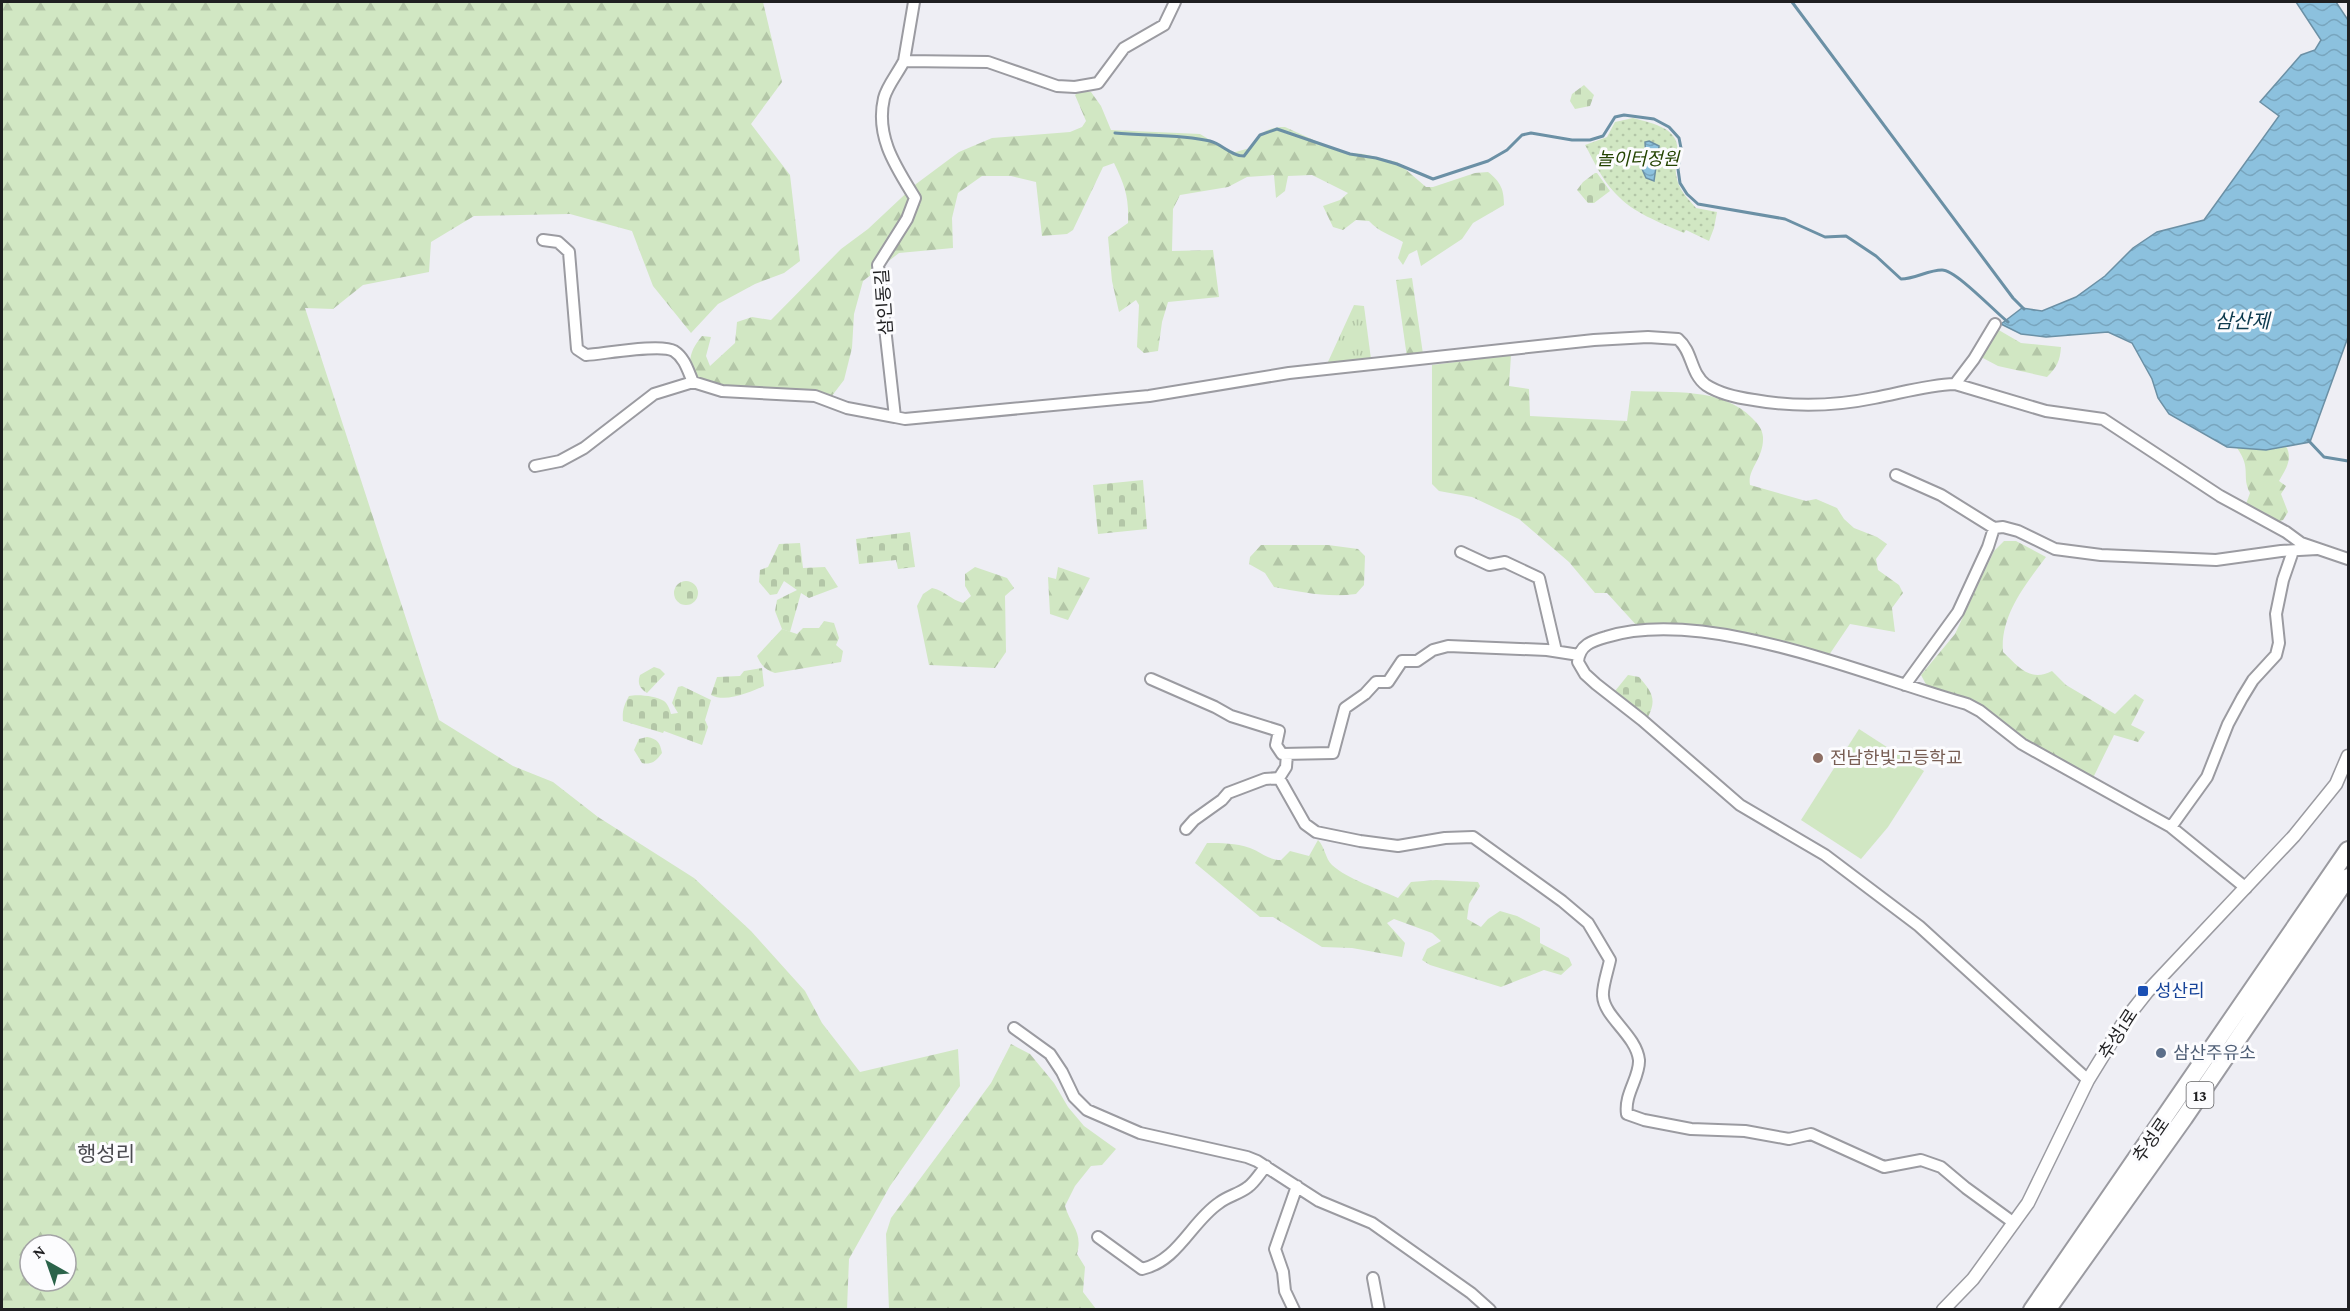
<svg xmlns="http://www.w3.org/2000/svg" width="2350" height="1311" font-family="'Crimson Pro','Noto Sans KR',serif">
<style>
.grass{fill:url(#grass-tufts)}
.forest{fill:url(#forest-firs);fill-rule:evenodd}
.cemetery{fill:url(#cemetery-stones)}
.garden{fill:url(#garden-dots)}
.pitch{fill:#d1e7c3}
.water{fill:url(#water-waves);stroke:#6b90a5;stroke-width:1.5}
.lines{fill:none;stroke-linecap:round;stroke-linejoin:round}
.stream{stroke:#6b90a5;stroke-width:3}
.minor-casing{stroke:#9b9ba1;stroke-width:14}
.tertiary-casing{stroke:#9b9ba1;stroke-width:15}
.primary-casing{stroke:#9b9ba1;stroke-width:20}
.minor{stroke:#fff;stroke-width:10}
.tertiary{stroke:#fff;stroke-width:12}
.primary{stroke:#fff;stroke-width:16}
.education-dot{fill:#8d6e63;stroke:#fcfcfe;stroke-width:2}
.transit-dot{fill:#1a4fb4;stroke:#fcfcfe;stroke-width:2}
.service-dot{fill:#5c6f8a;stroke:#fcfcfe;stroke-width:2}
.labels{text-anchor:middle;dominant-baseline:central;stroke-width:6;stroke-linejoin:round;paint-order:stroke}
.shield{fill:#fcfcfe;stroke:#616163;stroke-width:1.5}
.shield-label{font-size:16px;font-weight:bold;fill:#1f1f21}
.park-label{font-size:18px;font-style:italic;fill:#234300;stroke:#fcfcfe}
.street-label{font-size:18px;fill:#1f1f21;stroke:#fcfcfe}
.education-label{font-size:18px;fill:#785e54;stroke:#fcfcfe;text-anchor:start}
.transit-label{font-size:18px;fill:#164399;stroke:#fcfcfe;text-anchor:start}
.service-label{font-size:18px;fill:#4e5e75;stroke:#fcfcfe;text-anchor:start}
.water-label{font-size:20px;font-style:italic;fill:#0e3b4f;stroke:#fcfcfe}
.quarter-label{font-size:21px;fill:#4b4b50;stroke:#fcfcfe}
</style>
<defs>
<pattern id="grass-tufts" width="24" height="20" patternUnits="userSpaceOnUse" patternTransform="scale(1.5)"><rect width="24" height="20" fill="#d1e7c3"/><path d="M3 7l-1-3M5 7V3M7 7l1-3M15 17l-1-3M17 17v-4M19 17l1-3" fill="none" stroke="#b3c6a7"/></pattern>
<pattern id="forest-firs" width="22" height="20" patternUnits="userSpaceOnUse" patternTransform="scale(1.5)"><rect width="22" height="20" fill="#d1e7c3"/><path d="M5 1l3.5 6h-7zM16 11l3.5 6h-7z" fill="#b3c6a7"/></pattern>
<pattern id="cemetery-stones" width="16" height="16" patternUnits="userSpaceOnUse" patternTransform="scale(1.5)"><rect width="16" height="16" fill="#d1e7c3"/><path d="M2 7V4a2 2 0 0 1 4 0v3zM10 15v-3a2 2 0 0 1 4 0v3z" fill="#b3c6a7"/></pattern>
<pattern id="garden-dots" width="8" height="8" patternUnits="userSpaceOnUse" patternTransform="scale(1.5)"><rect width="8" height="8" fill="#d1e7c3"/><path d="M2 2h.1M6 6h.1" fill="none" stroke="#b3c6a7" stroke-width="1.8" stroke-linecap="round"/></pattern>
<pattern id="water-waves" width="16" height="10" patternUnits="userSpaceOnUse" patternTransform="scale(1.5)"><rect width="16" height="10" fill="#8cc1de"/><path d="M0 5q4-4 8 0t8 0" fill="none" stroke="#78a5be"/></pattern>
</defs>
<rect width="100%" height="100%" fill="#eeeef4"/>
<!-- grass -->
<path class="grass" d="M1354,305L1364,306L1371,359L1327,364Z"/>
<!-- forest -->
<path class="forest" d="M2,2H763L782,82L751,124L790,175L800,261L784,273L755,284L718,304L691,333L653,286L632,231L570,214L474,216L431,242L429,272L363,285L333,309L305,308L439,720L513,766L553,782L598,817L694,878L751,931L805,991L822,1023L860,1072L958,1049L960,1086L890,1186L849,1259L847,1309H2ZM30,1245H66V1281H30Z
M1080,91L1091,92L1101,106L1111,130L1200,134L1232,153L1250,148C1259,133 1267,127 1285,127L1340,152L1363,154L1397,162L1426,187H1433L1475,173L1488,172C1501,182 1504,190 1504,205L1473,223L1462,239L1421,266L1417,250L1409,254L1403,265L1398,258L1403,242C1391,235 1379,232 1369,221L1356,220L1343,230L1333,227L1323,206L1340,200L1348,193L1312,175L1288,176L1285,191L1276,198L1274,175L1247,177L1228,187L1180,195L1173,209L1172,251L1213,250L1219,297L1168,302L1162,322L1158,351L1144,353L1137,347L1139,305L1136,300L1119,312L1112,281L1108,237L1128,223C1129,197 1125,186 1114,163L1103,167L1073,230L1067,234L1042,236L1036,182L1011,176H982L958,193L952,218L953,248L899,253L863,281L854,314L852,348L844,380L831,397L723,387L694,378C687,360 690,351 702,336L711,337L706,356L710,366L735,343L737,322L752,317L771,320L841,249L868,229L916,184L959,152L992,138L1070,132L1082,127L1086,121L1075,95Z
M1412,278L1423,354L1407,357L1396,280Z
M1997,329L2021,343L2061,347C2060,361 2057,367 2047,377L1998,366L1981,357Z
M1511,355L1509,386L1529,389L1530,416L1627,421L1631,391C1671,393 1722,387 1752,418C1758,424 1762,428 1763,437C1764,459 1747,469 1750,485L1806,501L1816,499L1837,508L1844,519L1854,528L1877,537L1887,544L1876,559L1878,570L1899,585L1903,593L1892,608L1895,632L1850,624L1827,658L1785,647L1638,627L1607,593H1595L1569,562L1519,519L1472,497L1439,491L1432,484V365Z
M2286,446C2293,459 2286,469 2279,481L2286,486L2281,494L2288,512L2283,520L2277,522L2246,504L2250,493C2241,476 2252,469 2237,448L2266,450Z
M2004,541H2016L2046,557C2025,585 2000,616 2003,652C2018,666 2030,683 2052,671L2066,685L2115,714L2135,694L2144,700L2131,725L2145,732L2138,742L2114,735L2092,780L2003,728L1929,690L1921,675L1955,634L1994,551Z
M1261,545H1328L1358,549L1365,556L1364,585L1356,594C1328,598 1301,592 1274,587L1265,573L1249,564L1250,557Z
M975,567L1007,578L1014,588L1005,596L1006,652L995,668L929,665L917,606L923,594L932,588C945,591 950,599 963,603L971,596L965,586V574Z
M1058,567L1090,578L1068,620L1050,614L1048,577L1056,579Z
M824,621L834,623L839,638L836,645L843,651L841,662L775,673C765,670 761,665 757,656L782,629L797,634L803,628H819Z
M1318,840C1325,847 1325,858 1332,865C1347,879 1379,889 1398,898L1411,882L1436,880L1478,882L1480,886L1469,904L1467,919L1481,927L1488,919L1500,911L1517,916L1540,928V943L1569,958L1572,965L1561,975L1544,970L1501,987L1430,965L1422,960L1427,949L1441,941L1432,933L1394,919L1387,923L1405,943L1402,957L1352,948L1322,947L1273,917H1260L1195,863L1207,843C1222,843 1235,843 1250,848C1261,852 1268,860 1281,860L1290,851L1309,856Z
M1011,1044L1030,1054L1054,1083L1068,1107L1084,1126L1116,1149L1102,1165L1091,1166L1075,1186L1065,1206C1071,1226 1083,1232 1077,1254L1085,1267L1083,1292L1096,1309H889L886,1234L891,1218L991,1083Z"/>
<!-- cemetery -->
<path class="cemetery" d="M1584,85L1594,95L1590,106L1575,109L1570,101L1572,94Z
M1595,173H1597L1610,191L1594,203H1588L1577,190L1583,182Z
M1143,480L1147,529L1098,534L1093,485Z
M910,532L915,567L898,569L896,560L859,564L856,539Z
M800,543L803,568L825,567L838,587L809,598L801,593L790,632L782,629L775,611L777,600L797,590L784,581L777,594L770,595L759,582L760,570L768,567L779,544Z
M674 593a12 12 0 1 1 24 0a12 12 0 1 1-24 0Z
M654,667L660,669L665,674L647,693C640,688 637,684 640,675Z
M762,668L764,686C750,692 726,703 711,695L717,677L740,676L744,671Z
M1628,675L1639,677C1652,692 1657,699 1648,717L1615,691Z
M682,686L711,700L705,720L708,727L702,745L664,731L663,733L623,721C622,711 624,705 629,696C638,694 656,696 664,701C668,704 670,710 671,714L678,713L672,703L678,687Z
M647,737C658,739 660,743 662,753C656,761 652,765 642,763L634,750L639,739Z"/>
<!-- garden -->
<path class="garden" d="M1633,118C1654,124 1682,128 1677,156C1675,166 1675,176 1679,185C1682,193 1690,201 1696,208L1717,212L1714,228L1709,241L1686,230L1684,233C1659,222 1633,213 1615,193C1602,180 1594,161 1585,145L1607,137L1615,122Z"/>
<!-- pitch -->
<path class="pitch" d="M1859,729L1924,771L1888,827L1861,859L1801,820Z"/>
<!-- water -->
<path class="water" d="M2296,2H2336L2348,20V337L2310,442L2266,450L2227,447L2169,414L2158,398L2152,379L2132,343L2108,332L2046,337L2021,334L2001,324L2022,308L2042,311L2076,297L2105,276L2133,248L2157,232L2204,220L2279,116L2260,102L2301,55L2315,50L2321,40Z
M1649,141L1659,146L1654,181L1646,178L1642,169L1646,159L1645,142Z"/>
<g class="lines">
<!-- stream -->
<path class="stream" d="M1792,2L2013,298L2024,309
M1115,133C1146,136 1179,134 1210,141C1222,144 1231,156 1244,156L1260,135L1277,129L1350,154L1376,158L1397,164L1433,179L1488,161L1507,150L1522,135L1531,133L1572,140H1590L1603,136L1615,117L1624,115L1654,119L1669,127L1679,138L1681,148L1678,169L1680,183L1687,194L1698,204L1785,219L1825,237L1846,236L1876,256L1901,279C1915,279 1928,270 1942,270C1956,270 1995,312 2008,322
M2308,440L2324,457L2348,461"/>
<!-- minor casing -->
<g class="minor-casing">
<path id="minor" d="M904,61L914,2
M543,240L558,242L569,252L577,349L586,355C603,354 661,343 674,351C685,358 688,371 693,382
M1955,384L2046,411L2103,419L2220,496L2286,532L2301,543L2348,559
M895,417L905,419L1149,396L1289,373L1594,340L1648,337L1678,339C1693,352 1690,373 1706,385C1720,394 1739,398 1754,400C1793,407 1835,406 1874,398C1901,393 1927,385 1955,384L1974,359L1995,324
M535,466L560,461L584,448L654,394L693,382L722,391L815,396L847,408L895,417L878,265L907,219L915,198C896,167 875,137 884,98C887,86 898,73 904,61L988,62L1057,86L1075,87L1098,83L1124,48L1164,25L1175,2
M1896,475L1941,495L1994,528L2003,527L2018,531L2055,549L2101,555L2216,560L2281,551L2317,549
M1461,552L1489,565L1505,562L1539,578L1556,651
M1151,679L1215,707L1231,716L1279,731L1276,745L1282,754L1333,753L1345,708L1365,694L1376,682H1388L1402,661H1417L1433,650L1448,646L1547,650L1579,655
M1905,685L1958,612L1988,547L1994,528
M1279,778L1305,824L1316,832L1360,841L1398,846L1445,838L1473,837L1562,901L1588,923L1610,960C1608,970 1602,987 1603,996C1604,1017 1636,1035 1639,1060C1640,1077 1624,1094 1627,1114L1644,1120L1691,1129L1745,1131L1789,1139L1811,1134L1884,1167L1921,1160L1941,1167L1966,1188L2014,1223
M2171,827L2207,777L2228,724L2242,698L2253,680L2276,655L2279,643L2276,614L2283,580L2293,551
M1186,829L1194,820L1222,800L1228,793L1265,779L1279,778L1286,767L1287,754
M1014,1028L1050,1054L1062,1072L1074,1097L1087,1110L1140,1133L1247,1157L1257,1161L1319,1201L1372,1223L1471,1293L1490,1310
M2088,1080L1919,926L1825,855L1740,805L1642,720L1596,684L1585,674L1578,662C1579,645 1592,641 1606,637C1706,606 1867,676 1967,704L1980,711L2022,744L2171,827L2246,888
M1098,1237L1142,1269C1178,1261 1191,1222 1219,1203C1228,1196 1239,1194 1248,1187C1255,1182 1260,1173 1266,1166
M1373,1278L1379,1310
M1294,1310L1285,1291L1283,1272L1275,1249L1297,1186"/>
</g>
<!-- tertiary casing -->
<g class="tertiary-casing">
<path id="tertiary" d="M1943,1310L1973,1279L2028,1203L2088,1080L2125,1020L2147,992L2294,836L2336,784L2348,756"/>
</g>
<!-- primary casing -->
<g class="primary-casing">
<path id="primary" d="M2032,1310L2348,850
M2047,1310L2184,1118L2348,877"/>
</g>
<!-- minor -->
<use href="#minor" class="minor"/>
<!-- tertiary -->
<use href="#tertiary" class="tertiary"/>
<!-- primary -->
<use href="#primary" class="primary"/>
</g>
<!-- markers -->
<circle class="education-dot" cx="1818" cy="758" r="6"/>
<rect class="transit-dot" x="2137" y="985" width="12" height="12" rx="3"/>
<circle class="service-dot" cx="2161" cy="1053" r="6"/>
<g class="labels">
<!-- shield labels -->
<rect class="shield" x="2186.5" y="1082" width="27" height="26" rx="4.5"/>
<g class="shield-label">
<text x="2200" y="1095">13</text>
</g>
<!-- park labels -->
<g class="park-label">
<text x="1638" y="159">놀이터정원</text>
</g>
<!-- street labels -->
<g class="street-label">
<text transform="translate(884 302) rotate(-94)">삼인동길</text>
<text transform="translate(2118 1034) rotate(-57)">추성1로</text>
<text transform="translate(2151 1140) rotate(-55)">추성로</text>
</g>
<!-- education labels -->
<g class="education-label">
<text x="1830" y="758">전남한빛고등학교</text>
</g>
<!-- transit labels -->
<g class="transit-label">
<text x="2155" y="991">성산리</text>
</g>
<!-- service labels -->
<g class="service-label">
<text x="2173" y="1053">삼산주유소</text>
</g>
<!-- water labels -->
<g class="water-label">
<text x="2242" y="321">삼산제</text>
</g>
<!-- quarter labels -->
<g class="quarter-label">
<text x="106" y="1154">행성리</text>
</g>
</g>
<!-- border -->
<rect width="2350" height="1311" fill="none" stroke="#1f1f21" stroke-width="6"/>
<!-- north arrow -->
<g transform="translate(48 1263) rotate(320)"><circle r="28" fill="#fcfcfe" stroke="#a4a4a6" stroke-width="1.5"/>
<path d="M0-4.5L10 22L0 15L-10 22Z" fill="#2b634a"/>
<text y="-9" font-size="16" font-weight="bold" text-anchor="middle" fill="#1f1f21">N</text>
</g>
</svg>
